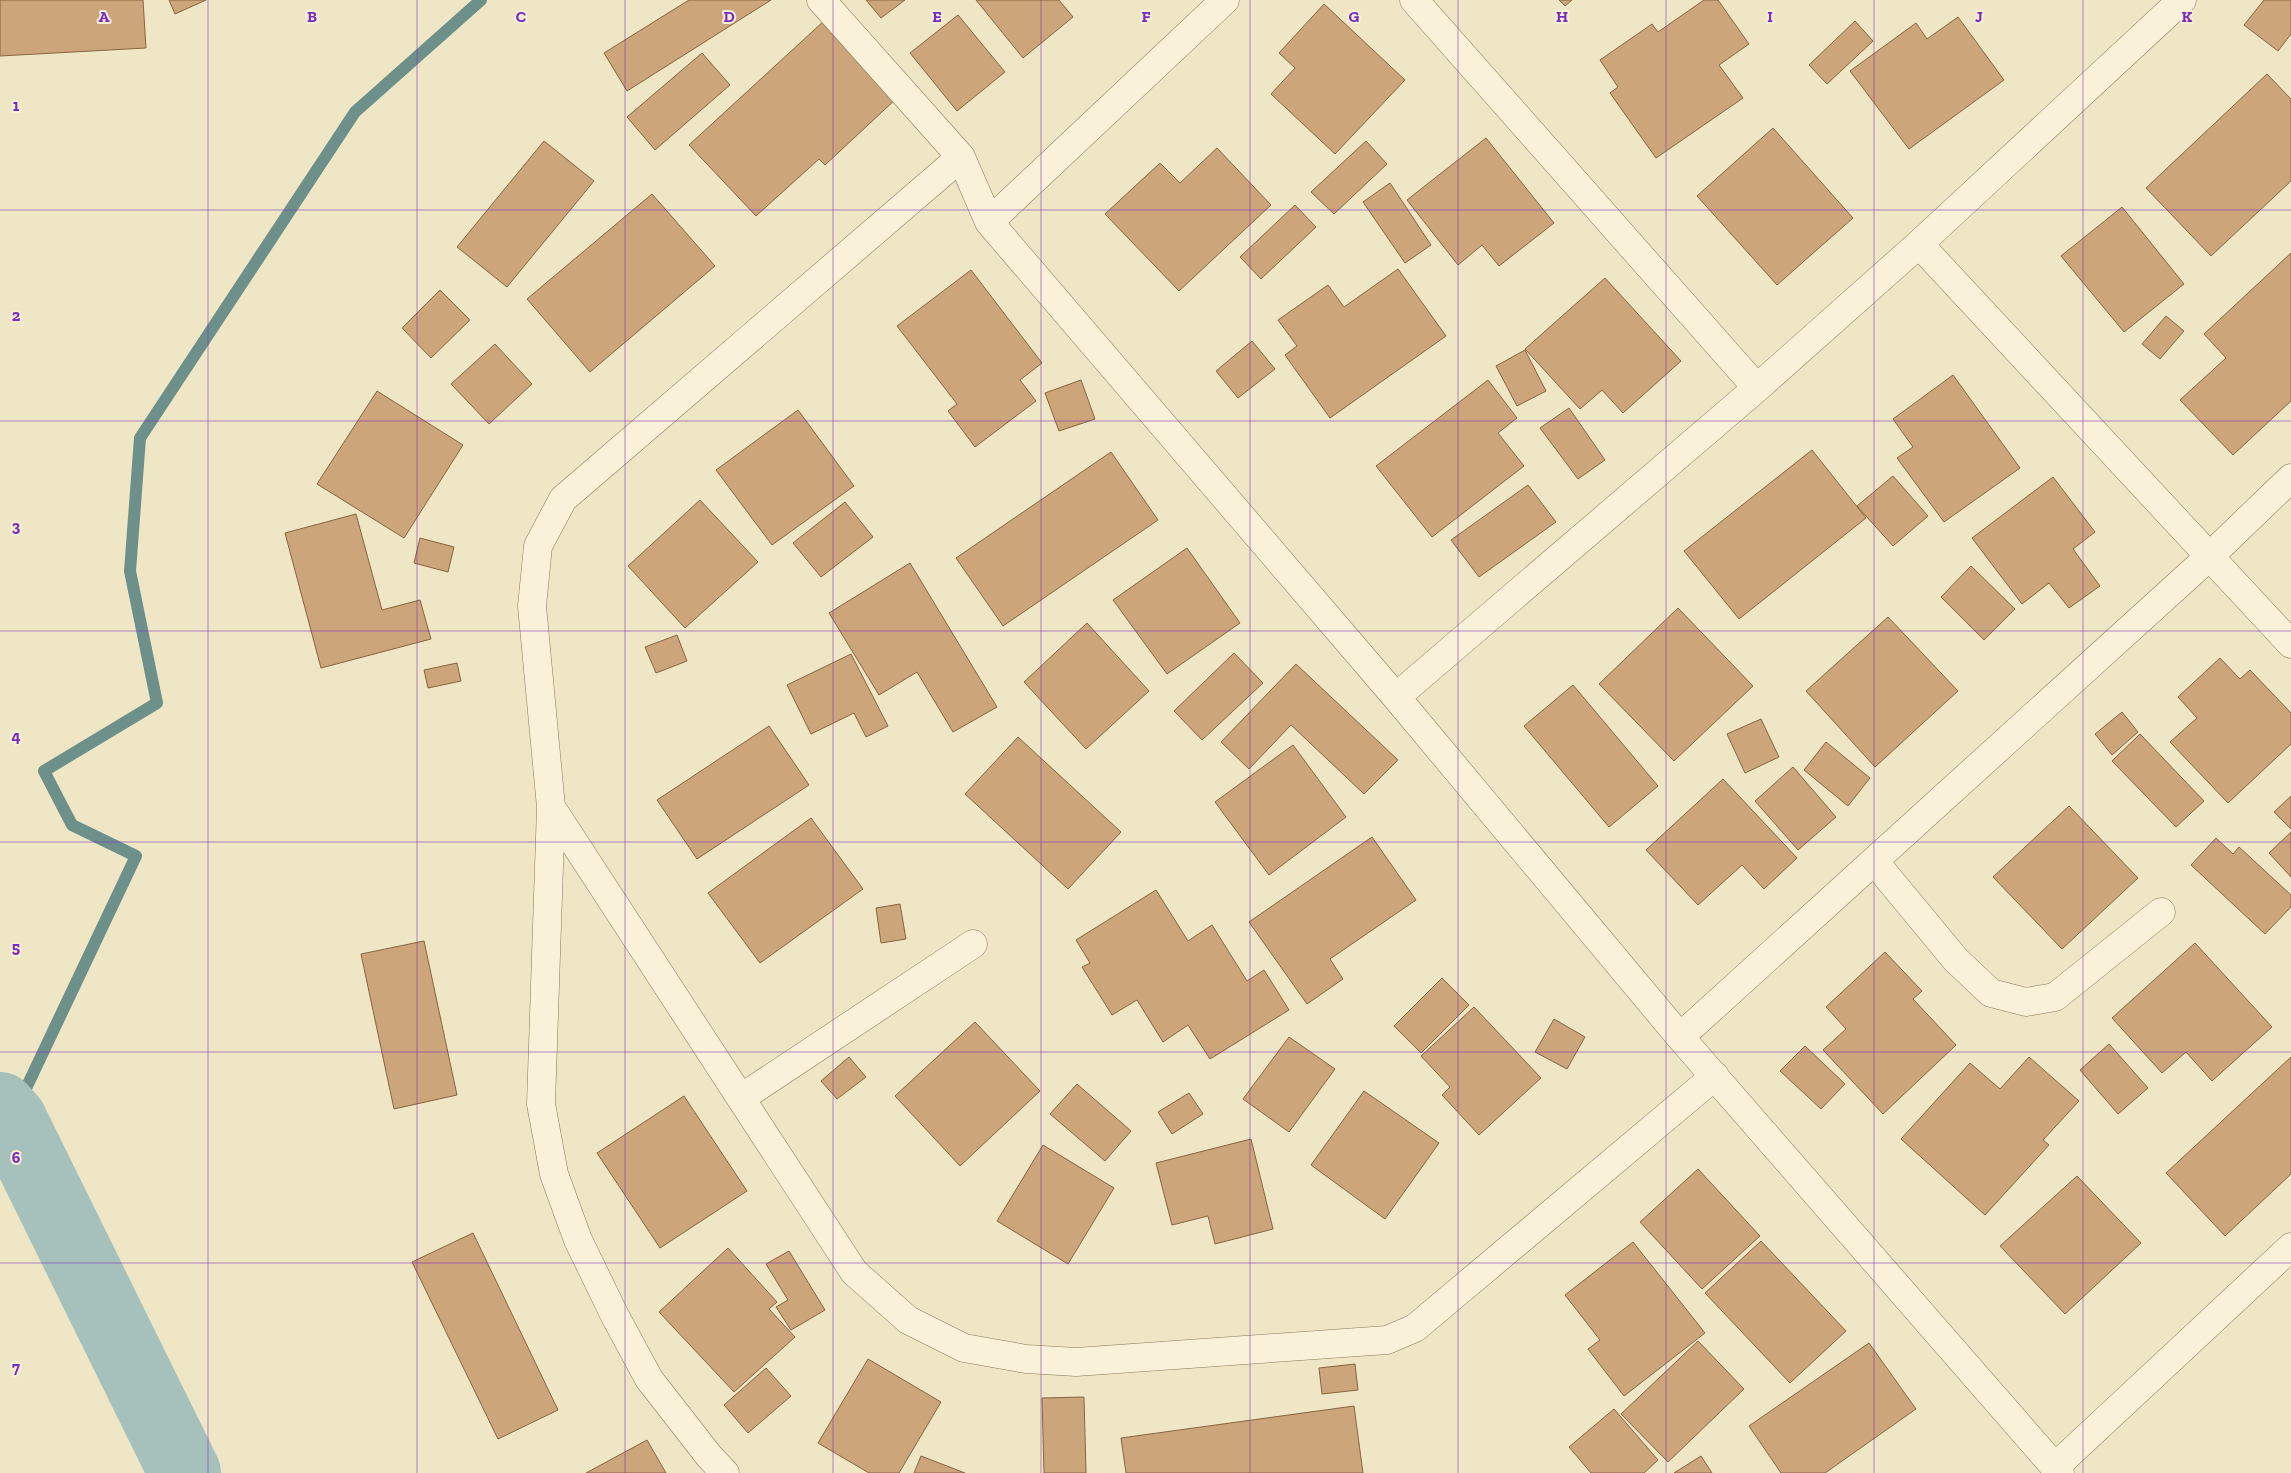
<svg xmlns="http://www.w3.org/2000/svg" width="2291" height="1473" font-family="'Zilla Slab',serif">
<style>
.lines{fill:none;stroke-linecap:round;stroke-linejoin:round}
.stream{stroke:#6d908b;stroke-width:12}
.river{stroke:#a6c1bc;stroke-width:72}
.building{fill:#cca57a;stroke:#886440}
.minor-casing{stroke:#89785b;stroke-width:29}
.minor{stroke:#f9f2d8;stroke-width:28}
.grid{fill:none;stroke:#7b2cbf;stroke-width:1;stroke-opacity:0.55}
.grid-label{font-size:16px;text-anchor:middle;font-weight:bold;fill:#7b2cbf;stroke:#f5efd4;stroke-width:4;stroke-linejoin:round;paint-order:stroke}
</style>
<rect width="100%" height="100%" fill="#eee6c4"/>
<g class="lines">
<!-- stream -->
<path class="stream" d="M11,1120L136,856L72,825L44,771L157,703L130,571L140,438L355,112L481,0"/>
<!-- river -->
<path class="river" d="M0,1108L11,1120L185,1473"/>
</g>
<!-- building -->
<path class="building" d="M0,0H143L146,48L0,56Z
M169,0H206L175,14Z
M689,0H771L627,91L604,53Z
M866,0H905L881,18Z
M976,0H1059L1073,17L1023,58Z
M1559,0H1572L1565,6Z
M1704,0H1718L1749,44L1719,65L1743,98L1656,158L1610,93L1618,87L1600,60L1652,24L1658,32Z
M2264,0H2291V34L2278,51L2244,25Z
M1324,4L1405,80L1335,154L1271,94L1295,68L1279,53Z
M958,15L1005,72L957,111L910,53Z
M1958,17L2004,80L1909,149L1850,71L1916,23L1927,39Z
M825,20L897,98L825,165L819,159L756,216L689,145Z
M1855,21L1873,41L1827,84L1809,65Z
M702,53L730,85L655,150L627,117Z
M2267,74L2291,99V181L2211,256L2146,188Z
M1773,128L1853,218L1777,285L1697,196Z
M1486,138L1554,223L1499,266L1482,245L1458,265L1407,200Z
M544,141L594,181L507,287L457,247Z
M1366,141L1387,164L1334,214L1311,192Z
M1217,148L1271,205L1179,291L1105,214L1160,163L1180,183Z
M1390,183L1431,245L1405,263L1363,202Z
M652,194L715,266L590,372L527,299Z
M1295,205L1316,227L1261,279L1240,257Z
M2122,207L2184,284L2124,332L2061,256Z
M2291,253V401L2233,455L2180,400L2226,358L2204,334Z
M1398,269L1446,336L1330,418L1285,355L1297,346L1278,320L1328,285L1344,307Z
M971,270L1042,363L1020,380L1036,401L975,447L948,411L957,404L897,326Z
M1605,278L1681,361L1623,413L1602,390L1580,409L1525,349Z
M440,290L470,320L431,358L402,328Z
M2166,316L2184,331L2160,359L2142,344Z
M1252,341L1275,369L1238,398L1216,371Z
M495,344L532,384L489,424L451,384Z
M1525,350L1546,391L1517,406L1496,366Z
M1953,375L2020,468L1944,522L1897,458L1913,447L1893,419Z
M1081,380L1095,419L1059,431L1045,393Z
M1488,380L1517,418L1498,433L1524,466L1432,537L1376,466Z
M377,391L463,445L404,538L317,484Z
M1569,408L1605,460L1578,479L1540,428Z
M798,410L854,486L772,545L716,470Z
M1812,450L1866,518L1739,619L1684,551Z
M1111,452L1158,520L1003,626L956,558Z
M1893,476L1928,516L1893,546L1857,506Z
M2053,477L2095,532L2073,549L2100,586L2069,608L2049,583L2022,604L1972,538Z
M1528,485L1556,522L1479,577L1451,540Z
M700,500L758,562L685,628L628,566Z
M845,502L873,537L821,577L793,543Z
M356,514L382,610L420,600L431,639L321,668L285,533Z
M420,538L454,547L448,572L414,563Z
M1187,548L1240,623L1167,674L1113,600Z
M910,563L997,707L953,732L917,672L879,695L829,613Z
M1971,566L2015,609L1984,640L1941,597Z
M1678,608L1753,686L1674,761L1599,684Z
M1888,617L1958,691L1875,767L1806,691Z
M1087,623L1149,691L1086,749L1024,682Z
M677,635L687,661L656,673L645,647Z
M1234,653L1263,683L1202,740L1174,711Z
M851,654L888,726L866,737L854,713L811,734L787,685Z
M2220,658L2240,679L2250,670L2291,713V744L2228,803L2170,742L2197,718L2178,697Z
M457,663L461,681L428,688L424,670Z
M1296,664L1398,760L1364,794L1291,725L1249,769L1221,742Z
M1573,685L1658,786L1609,827L1524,726Z
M2122,712L2138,732L2112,755L2095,734Z
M1761,719L1779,757L1745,773L1727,734Z
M769,726L809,785L697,859L657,800Z
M2140,734L2204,801L2176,827L2112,761Z
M1018,737L1121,832L1068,889L965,794Z
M1826,742L1870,778L1848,806L1804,770Z
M1293,745L1346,817L1269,875L1215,802Z
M1793,767L1836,817L1798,850L1755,801Z
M1723,779L1797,858L1764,889L1742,865L1698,905L1646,850Z
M2291,796V829L2274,812Z
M2069,806L2138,878L2062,949L1993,877Z
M811,818L863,889L760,963L708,893Z
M2291,832V877L2269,853Z
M1372,837L1416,900L1330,959L1343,979L1307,1004L1249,922Z
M2216,838L2233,854L2239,847L2291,895V907L2265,934L2191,865Z
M1156,890L1188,941L1212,925L1247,981L1264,970L1289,1010L1210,1059L1188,1025L1163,1042L1137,1000L1112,1015L1082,967L1090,963L1076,940Z
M900,904L906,939L881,943L876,908Z
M424,941L457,1095L394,1109L361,954Z
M2195,943L2272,1027L2212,1081L2186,1052L2162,1073L2112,1018Z
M1885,952L1922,991L1913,999L1956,1045L1883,1114L1823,1050L1846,1029L1826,1007Z
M1442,978L1469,1005L1421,1053L1394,1026Z
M1474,1007L1541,1078L1479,1135L1442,1095L1450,1087L1421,1056Z
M1554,1019L1585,1037L1567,1069L1535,1052Z
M975,1022L1040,1091L960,1166L895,1096Z
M1289,1037L1335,1069L1289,1132L1243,1099Z
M2109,1044L2148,1088L2118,1114L2080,1070Z
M1805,1046L1845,1084L1821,1109L1780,1071Z
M849,1057L866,1077L837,1099L821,1081Z
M2029,1057L2079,1101L2043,1140L2049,1145L1985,1215L1901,1139L1970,1063L2000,1089Z
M2291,1057V1174L2225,1236L2166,1173Z
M1077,1084L1131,1131L1105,1161L1050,1114Z
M1364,1091L1439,1143L1385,1219L1311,1165Z
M1189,1093L1203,1114L1172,1134L1158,1112Z
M684,1096L747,1191L660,1248L597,1153Z
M1251,1139L1273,1229L1215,1244L1208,1216L1172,1225L1156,1163Z
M1043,1145L1114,1188L1068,1264L997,1221Z
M1698,1169L1760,1236L1702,1289L1640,1222Z
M2077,1176L2141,1243L2065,1314L2000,1246Z
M473,1233L558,1410L498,1439L412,1262Z
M1761,1241L1846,1331L1790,1383L1705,1293Z
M1633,1242L1705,1333L1624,1396L1588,1349L1600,1340L1565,1295Z
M728,1248L777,1302L769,1309L795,1337L734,1392L659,1312Z
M789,1251L825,1310L791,1330L776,1307L788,1300L766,1264Z
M1698,1341L1744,1389L1668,1462L1621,1414Z
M1869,1343L1916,1409L1825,1473H1781L1749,1426Z
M868,1359L941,1402L899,1473H869L818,1443Z
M1355,1364L1358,1390L1322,1394L1319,1368Z
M766,1368L791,1396L748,1433L724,1405Z
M1084,1397L1086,1473H1044L1042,1398Z
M1354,1406L1363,1473H1126L1121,1438Z
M1614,1409L1658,1460L1644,1473H1591L1569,1447Z
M647,1440L666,1473H586Z
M921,1456L965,1473H914Z
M1701,1456L1712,1473H1674Z"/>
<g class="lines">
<!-- minor casing -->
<g class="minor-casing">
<path id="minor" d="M821,0L961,157L989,222L1396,697L1680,1037L2060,1473
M1414,0L1757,388
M989,222L1225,0
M1919,244L2291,644
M1396,697L1757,388L1919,244L2182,0
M551,807L854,1272L908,1320L964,1348L1026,1359L1076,1362L1387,1340L1415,1328L1715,1076
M1874,861L1956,960L1991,993L2026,1002L2055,997L2161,912
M1680,1037L2210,556L2291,478
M741,1098L973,944
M2055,1467L2291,1247
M725,1473L709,1456L649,1379L615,1316L578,1240L554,1174L541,1104L551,807L532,606L538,546L563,499L961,157"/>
</g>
<!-- minor -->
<use href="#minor" class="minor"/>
</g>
<!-- grid -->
<path class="grid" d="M208,0V1473M417,0V1473M625,0V1473M833,0V1473M1041,0V1473M1250,0V1473M1458,0V1473M1666,0V1473M1874,0V1473M2083,0V1473M0,210H2291M0,421H2291M0,631H2291M0,842H2291M0,1052H2291M0,1263H2291"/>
<g class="grid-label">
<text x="104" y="22">A</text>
<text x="312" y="22">B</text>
<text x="521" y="22">C</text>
<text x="729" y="22">D</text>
<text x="937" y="22">E</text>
<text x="1146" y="22">F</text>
<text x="1354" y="22">G</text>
<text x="1562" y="22">H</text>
<text x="1770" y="22">I</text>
<text x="1979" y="22">J</text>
<text x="2187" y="22">K</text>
<text x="16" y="111">1</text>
<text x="16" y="321">2</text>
<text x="16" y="532">3</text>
<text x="16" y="742">4</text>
<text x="16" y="953">5</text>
<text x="16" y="1163">6</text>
<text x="16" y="1373">7</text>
</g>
</svg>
